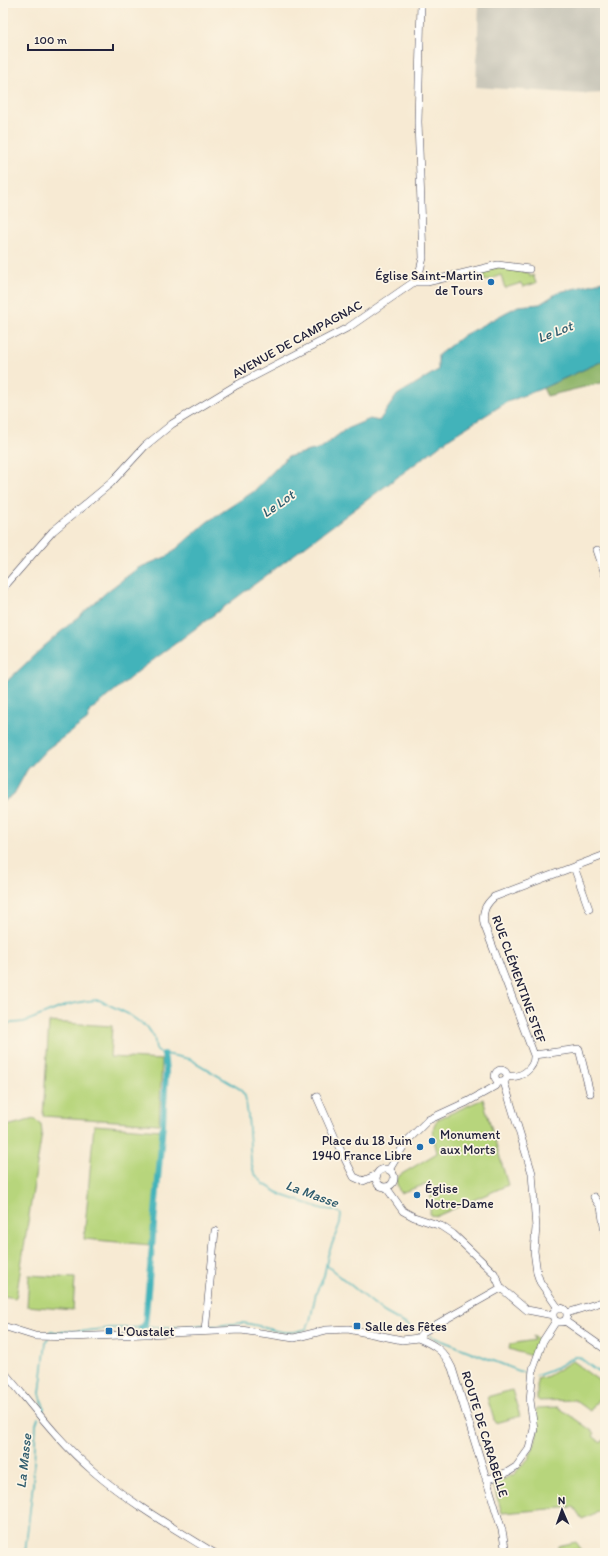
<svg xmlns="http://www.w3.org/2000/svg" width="608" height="1556" font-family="Itim,sans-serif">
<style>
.industrial{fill:#c7c5b8}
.green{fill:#b7d57c;stroke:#6c7c5c}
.forest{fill:#91b66c;stroke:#5a6c54}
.water{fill:#43b3ba;stroke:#326a7a}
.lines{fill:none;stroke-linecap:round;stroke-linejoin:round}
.stream{stroke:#43b3ba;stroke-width:1.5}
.canal{stroke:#43b3ba;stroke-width:6}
.minor-casing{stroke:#424052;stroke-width:8}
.minor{stroke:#fff;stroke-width:7}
.poi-dot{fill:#1f6fb2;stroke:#fcf5e5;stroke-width:1.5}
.labels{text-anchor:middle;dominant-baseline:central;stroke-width:3.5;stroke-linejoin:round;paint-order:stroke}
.poi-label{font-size:13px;fill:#22223b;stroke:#fcf5e5;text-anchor:start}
.street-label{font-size:13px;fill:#22223b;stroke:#fcf5e5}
.water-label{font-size:14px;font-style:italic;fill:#2f5c6e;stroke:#fcf5e5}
</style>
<rect width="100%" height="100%" fill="#fcf5e5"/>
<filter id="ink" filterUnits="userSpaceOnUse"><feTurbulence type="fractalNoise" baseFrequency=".025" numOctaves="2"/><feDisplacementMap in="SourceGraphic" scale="8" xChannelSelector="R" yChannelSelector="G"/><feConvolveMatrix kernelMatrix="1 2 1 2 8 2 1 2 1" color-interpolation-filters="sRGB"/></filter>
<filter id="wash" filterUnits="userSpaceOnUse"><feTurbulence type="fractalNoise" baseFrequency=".012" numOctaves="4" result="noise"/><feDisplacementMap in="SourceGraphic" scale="16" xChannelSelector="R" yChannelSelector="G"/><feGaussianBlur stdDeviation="0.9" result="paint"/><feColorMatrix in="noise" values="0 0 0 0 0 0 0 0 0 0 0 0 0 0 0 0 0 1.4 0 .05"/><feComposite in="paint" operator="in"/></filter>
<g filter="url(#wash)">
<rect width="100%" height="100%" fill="#f7ead3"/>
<!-- industrial -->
<path class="industrial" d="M479,3H605V93L584,94L476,87Z"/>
<!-- green -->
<path class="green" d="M499,267L529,273L530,277L533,275L536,283L523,287L521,283L505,288L501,275L485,281L482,271Z
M49,1022L112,1026L110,1057L162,1060L159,1124L43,1116Z
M483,1099L508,1185L437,1216L430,1215L431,1191L429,1186L424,1185L400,1193L396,1181L400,1175L437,1153C435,1141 429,1129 438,1119Z
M34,1119L41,1124L42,1133L16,1298L3,1296V1127Z
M94,1125L161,1130L151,1245L84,1239Z
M29,1275L75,1278L73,1310L27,1306Z
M533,1336L537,1338L540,1342L532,1361L530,1360L531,1356L509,1349L510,1344L534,1340Z
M572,1361L605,1385V1396L602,1394L590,1411L575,1400L539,1401L537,1399V1379L548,1376Z
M512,1390L520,1416L495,1423L487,1397Z
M558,1407L595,1433L593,1436L601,1443L604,1439L605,1440V1509L582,1519L574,1507L502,1513L493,1484L513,1475L529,1458L535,1443L538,1429L536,1408Z
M576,1542L584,1553H558V1546Z"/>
<!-- forest -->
<path class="forest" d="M605,360V382L547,396L543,388Z"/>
<!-- water -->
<path class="water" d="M605,280V360L543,388L507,402L451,437L136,673L91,710L87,720L47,749L27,770L14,794L3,802V685L41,649L109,590L138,568L168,556L207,522L253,492L287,457L321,448L346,429L370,419L379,421L397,395L438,370V355L464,335L518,306L540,304L559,292L594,284Z"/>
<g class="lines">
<!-- stream -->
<path class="stream" d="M3,1024L24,1022L67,1005L86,1001L99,1000L128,1014L148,1028L154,1037L156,1049L161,1053L190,1059L240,1089L245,1096L248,1115L251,1162L254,1173L264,1184L282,1195L323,1209L335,1210L341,1214L340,1223L328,1255L324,1276L316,1293L310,1321L306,1329C280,1338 267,1325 242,1323C230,1323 219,1327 207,1326
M326,1265L384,1312L411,1327
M49,1334L50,1332L85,1331L110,1328L181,1327L203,1325
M430,1336L527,1374
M536,1376L550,1371L574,1357H579L605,1377
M42,1414L44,1408L40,1393L46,1342L48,1338
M25,1553L33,1484L36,1424L38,1418"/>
<!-- canal -->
<path class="canal" d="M141,1328L145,1325L163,1123L166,1071L164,1054"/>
</g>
</g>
<g filter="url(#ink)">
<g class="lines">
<!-- minor casing -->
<g class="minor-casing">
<path id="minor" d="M414,282H427L498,265L529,269
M597,550L605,574
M3,588L53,531L111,483L145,446L172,424L235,386L349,327L414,282L419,274L423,258L418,122L421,3
M574,867L589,909
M534,1055L579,1049L590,1093
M495 1076a6 6 0 1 1 12 0a6 6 0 1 1-12 0Z
M507,1076C520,1079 535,1069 534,1055L484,924C482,912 485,905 494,897L605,855
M504,1082L532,1173L536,1228L534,1251L537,1273L540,1282L558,1308
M317,1097L339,1147L354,1177L363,1181L377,1175
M376 1178a9 9 0 1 1 18 0a9 9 0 1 1-18 0Z
M389,1170L406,1142L428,1120L467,1102L496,1086L498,1082
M386,1187L403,1211L414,1217L441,1226L453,1234L494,1273L501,1288L527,1310L553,1315
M594,1197L601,1207L605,1233
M553 1315a7 7 0 1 1 14 0a7 7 0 1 1-14 0Z
M567,1313L605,1301
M565,1321L605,1349
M3,1326L35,1336L72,1337L241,1330L294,1338L326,1330L348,1329L402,1340L418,1338
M205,1331L215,1231
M418,1338C435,1345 444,1351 452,1368L502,1530L506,1553
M418,1338L423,1332L501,1288
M3,1371C32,1405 59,1442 93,1471C130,1503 172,1527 214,1553
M486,1480L508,1472L516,1467L529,1449L534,1429L530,1400L533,1369L543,1341L556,1321"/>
</g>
<!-- minor -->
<use href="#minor" class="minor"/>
</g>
</g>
<!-- markers -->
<g class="poi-dot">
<circle cx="491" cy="282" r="4"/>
<circle cx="432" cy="1141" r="4"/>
<circle cx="420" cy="1147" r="4"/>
<circle cx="417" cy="1195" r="4"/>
<rect x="353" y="1322" width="8" height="8" rx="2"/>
<rect x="105" y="1327" width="8" height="8" rx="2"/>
</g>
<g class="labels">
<!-- poi labels -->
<g class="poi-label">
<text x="483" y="275" text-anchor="end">Église Saint-Martin<tspan x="483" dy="15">de Tours</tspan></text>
<text x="440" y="1134">Monument<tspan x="440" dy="15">aux Morts</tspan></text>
<text x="412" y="1140" text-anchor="end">Place du 18 Juin<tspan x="412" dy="15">1940 France Libre</tspan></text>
<text x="425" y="1188">Église<tspan x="425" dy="15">Notre-Dame</tspan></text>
<text x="365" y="1326">Salle des Fêtes</text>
<text x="117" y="1331">L'Oustalet</text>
</g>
<!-- street labels -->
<g class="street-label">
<text transform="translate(297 339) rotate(-29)">AVENUE DE CAMPAGNAC</text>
<text transform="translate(519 979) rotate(70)">RUE CLÉMENTINE STEF</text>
<text transform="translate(485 1434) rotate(73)">ROUTE DE CARABELLE</text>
</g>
<!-- water labels -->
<g class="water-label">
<text transform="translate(555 332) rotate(-21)">Le Lot</text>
<text transform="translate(278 504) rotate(-35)">Le Lot</text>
<text transform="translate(312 1194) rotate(20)">La Masse</text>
<text transform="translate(24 1461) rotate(-84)">La Masse</text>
</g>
</g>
<!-- margin -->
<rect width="608" height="1556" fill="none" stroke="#fcf5e5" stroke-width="16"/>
<!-- north arrow -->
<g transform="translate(562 1510) rotate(358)" stroke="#fcf5e5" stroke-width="3" paint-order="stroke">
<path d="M0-3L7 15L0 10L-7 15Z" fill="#22223b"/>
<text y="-6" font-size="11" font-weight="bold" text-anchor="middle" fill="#22223b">N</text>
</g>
<!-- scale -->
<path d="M28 44v6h85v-6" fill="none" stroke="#22223b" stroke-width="2"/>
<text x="34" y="44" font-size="12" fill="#22223b" stroke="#fcf5e5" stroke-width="3" paint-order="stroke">100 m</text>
</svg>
